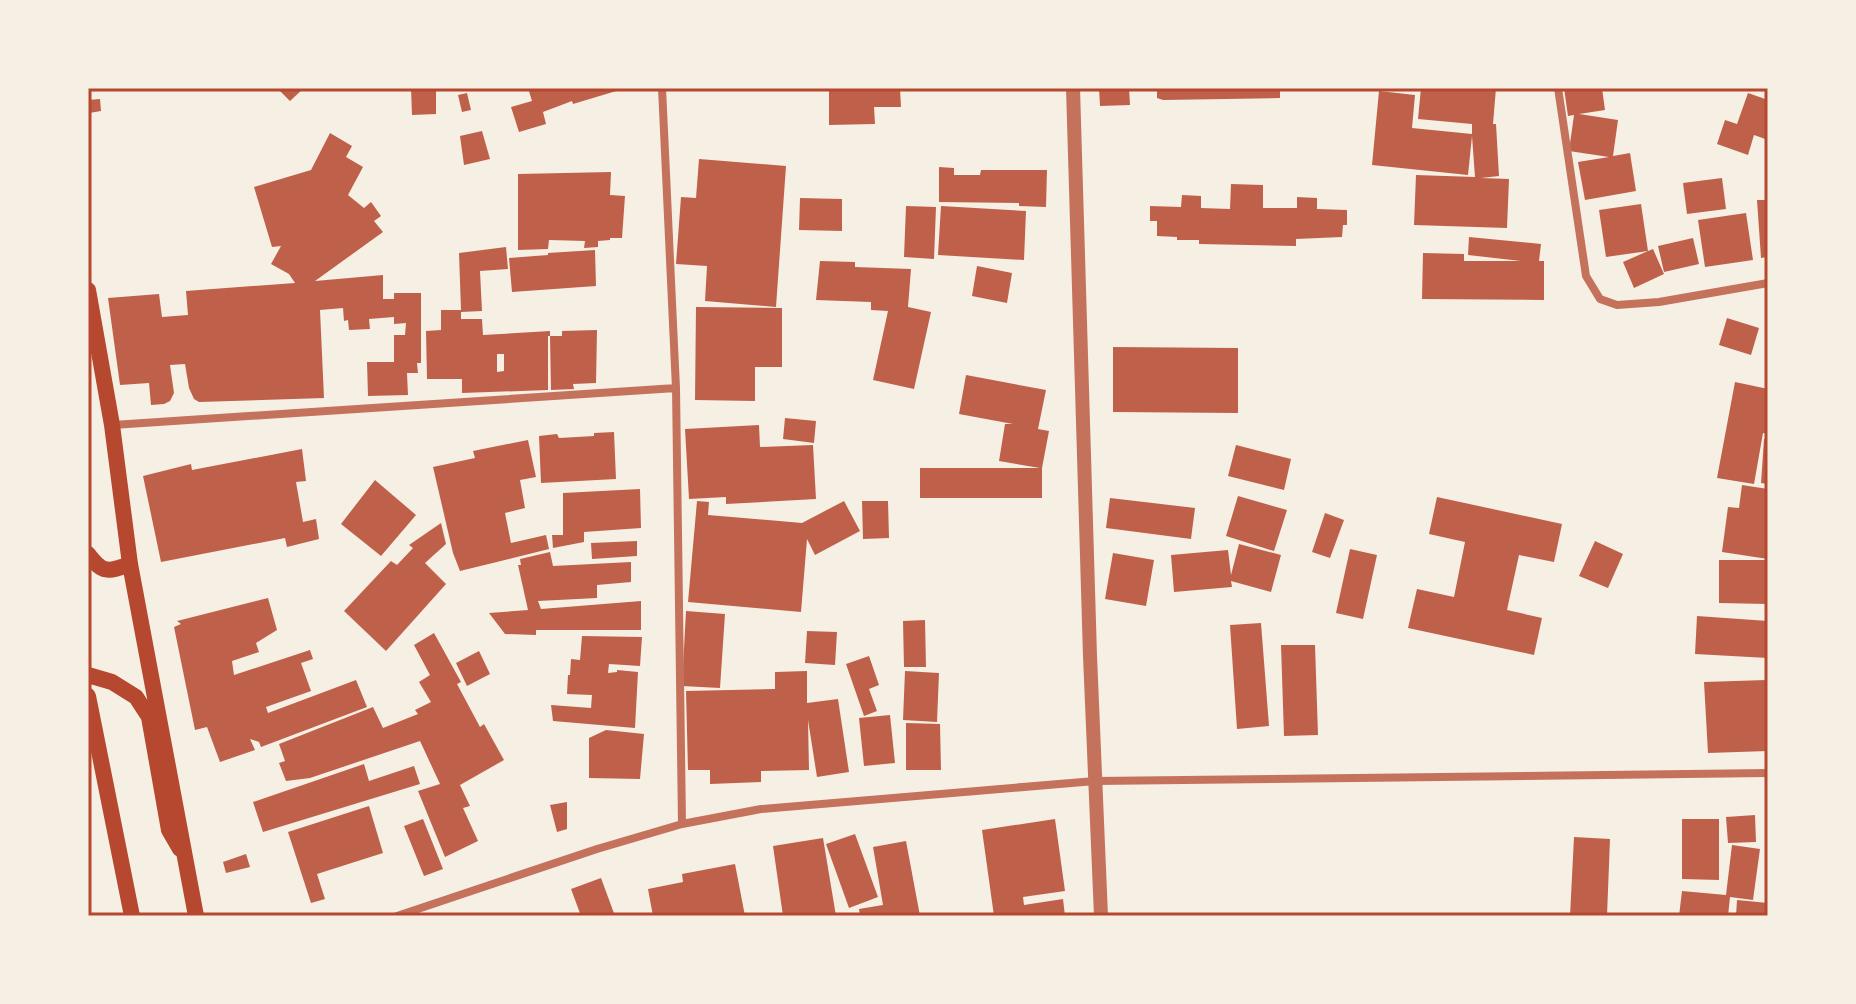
<svg xmlns="http://www.w3.org/2000/svg" width="1856" height="1004" font-family="Jost,sans-serif">
<style>
.building{fill:#bf614a;fill-rule:evenodd}
.lines{fill:none;stroke-linecap:round;stroke-linejoin:round}
.minor{stroke:#c5725c;stroke-width:8}
.tertiary{stroke:#c5725c;stroke-width:14}
.secondary{stroke:#b5482f;stroke-width:16}
.neatline{fill:none;stroke:#b5482f;stroke-width:3}
</style>
<rect width="100%" height="100%" fill="#f6efe4"/>
<!-- building -->
<path class="building" d="M277,88H304L290,101Z
M411,88H436V114L412,115Z
M528,88H623V89L573,104L572,101L543,112L546,124L519,132L511,107L532,101Z
M829,88H900L901,107H874L875,124L829,125Z
M983,88H1034V91H983Z
M1099,88H1129L1130,105L1100,106Z
M1157,88H1280V98L1163,100L1157,98Z
M1421,88H1496L1493,124H1496L1499,176L1481,178L1509,179L1507,228L1414,225L1416,175L1475,177L1472,136L1468,175L1372,165L1379,91L1415,95L1412,128L1472,134V124L1418,119Z
M1564,88H1602L1605,110L1579,114L1618,120L1613,156L1630,153L1636,191L1585,200L1578,162L1609,157L1569,151L1574,115L1568,116Z
M467,93L471,110L462,112L458,95Z
M1748,93L1768,100V140L1754,135L1748,155L1717,144L1725,120L1737,124Z
M100,99L101,111L89,113L88,100Z
M482,131L490,159L464,165L460,136Z
M330,133L352,146L346,157L363,167L348,195L364,208L371,202L381,216L374,221L383,232L315,281L383,275V299H394V293H421V363H417L418,373H407L408,395L368,396L367,362H394V335H405L406,323L394,324V317L369,319L370,329L349,330L348,320L344,321L343,308L320,310L324,398L199,402L194,399L189,388L185,364L170,365L174,393L170,401L164,404L151,405L149,383L120,385L108,298L159,294L162,317L188,315L186,291L295,283L289,274L271,264L281,246L272,247L254,187L311,170Z
M699,159L786,166L776,307L705,301L707,266L676,264L681,197L696,198Z
M939,167L954,168V175H980L981,170H1047L1046,207L1019,206V203L939,202Z
M611,172L610,195L625,196L622,238H610V240L598,241V247L584,248L585,241L549,240L548,249L518,250V174Z
M1722,178L1726,209L1687,214L1683,183Z
M1231,184L1263,185V208H1297V197L1317,198V209L1347,210V225H1343L1342,237L1296,239V246L1199,244V240H1177V237L1157,236V221H1150V206L1181,207L1182,195L1201,196V208L1230,209Z
M800,198L842,199V231L799,230Z
M1757,200H1768V257L1761,258Z
M1641,204L1648,251L1653,249L1664,274L1634,288L1623,262L1648,251L1606,257L1599,210Z
M906,206L936,207L934,259L904,257Z
M941,206L1026,211L1024,260L938,255Z
M1746,213L1753,260L1705,267L1698,220Z
M1469,237L1541,244L1539,261H1544V300L1422,299L1423,253L1464,254V261H1521L1468,255Z
M1693,238L1699,264L1664,272L1658,246Z
M506,247L508,269L480,271L482,311L461,312V319H482L483,335L550,331V336H548V390L462,393V379H427L426,331L441,330V310H461L459,253ZM497,354H504V371L497,372Z
M595,250L596,286L512,292L509,258L548,255V253Z
M820,261L855,262V267L911,269L908,307L931,312L914,389L873,380L888,311L871,310V302L816,300Z
M977,266L1012,273L1007,303L972,296Z
M696,307L782,308V367H755V401L695,400Z
M1727,318L1759,328L1751,355L1719,345Z
M597,330L596,383L573,384L574,389L551,390L550,336H562V331Z
M1113,347L1238,348V413L1113,412Z
M966,375L1046,390L1038,429L1049,431L1042,468V498H920V468H1040L999,461L1005,424H1013L959,414Z
M1735,382L1768,389V434L1763,433L1754,484L1717,478Z
M785,418L816,421L814,443L783,439Z
M759,425L760,447L813,445L816,499L726,504V497L689,499L685,429Z
M614,432L616,479L541,483L539,436L557,434L559,438L594,436V433Z
M1764,439H1768V484L1761,483Z
M528,440L536,477L520,480L525,508L505,513L511,543L546,535L549,549L460,571L453,553L433,467L475,458L473,451Z
M1236,445L1291,459L1284,490L1228,476Z
M302,449L306,481L296,482L303,522L316,519L319,539L287,547L285,538L161,562L143,476L191,464L192,470Z
M375,480L416,515L381,556L341,524Z
M1742,485L1768,489V559L1722,552L1728,507L1739,508Z
M640,489L641,528L584,532V542L553,548L552,535H563V493Z
M1238,496L1287,510L1274,551L1226,536Z
M1437,497L1562,524L1554,562L1519,555L1507,610L1542,618L1534,655L1408,628L1417,589L1454,597L1465,542L1429,534Z
M1110,498L1195,508L1191,539L1106,528Z
M697,501L709,502L708,515L802,523L844,501L860,531L815,555L807,539L801,612L688,602Z
M862,501H888L889,538L863,539Z
M1325,513L1344,520L1330,558L1312,552Z
M441,523L446,544L425,563L446,584L386,651L344,611L391,561L397,565L413,548L409,545Z
M637,541V556L592,559L591,543Z
M1595,541L1623,554L1608,588L1579,576Z
M1239,544L1281,555L1271,592L1231,581L1232,587L1174,592L1171,555L1228,550L1231,575Z
M1350,549L1377,555L1363,619L1336,613Z
M550,552L553,566L631,562V582L597,585V598L538,601L541,609L641,601V630H536V635L505,634L489,613L528,610L518,565H521L520,559Z
M1113,553L1154,560L1146,606L1105,599Z
M1719,560H1768V604L1719,603Z
M268,598L277,630L256,643L259,652L232,661L234,675L310,650L313,659L301,663L311,691L266,707L268,713L356,680L367,707L261,747L259,742L250,739L255,750L220,762L207,727L195,730L174,627L181,624L177,621Z
M686,611L725,614L720,688L682,686Z
M1697,616L1768,621V658L1695,654Z
M925,620L926,667H904L903,621Z
M1261,623L1269,726L1237,729L1230,625Z
M807,631L837,632L835,665L805,663Z
M434,633L461,682L457,684L480,727L484,724L504,760L460,785L470,806L463,808L478,841L445,857L418,791L440,784L420,741L310,778L286,781L279,763L285,761L279,744L373,707L383,728L418,714L415,710L431,702L419,682L430,675L414,645Z
M582,636L642,637L640,666L609,664L608,673L617,672V670L638,672L635,728L553,721L551,705L591,708L592,695L567,694L568,675H570L571,659L580,660Z
M1281,645H1315L1318,735L1284,736Z
M479,651L490,674L467,686L456,663Z
M869,656L879,685L869,689L877,711L864,716L846,664Z
M807,671V703L838,699L849,772L817,777L808,720L809,770L761,771V782L710,784V770H688L686,691L775,689V672Z
M905,671L939,673L937,722L903,720Z
M1766,680L1768,751L1708,753L1704,682Z
M890,715L895,763L864,766L859,718Z
M906,723L940,724L941,770H906Z
M606,730L644,734L640,779L589,778V738Z
M364,764L369,781L414,766L420,784L263,832L253,802Z
M567,802V829L557,832L550,805Z
M369,806L383,853L317,874L325,899L311,903L288,832Z
M1755,815L1756,842L1728,843L1726,817Z
M423,819L443,869L424,876L404,826Z
M1055,819L1065,891L1023,897L1024,905L1063,899L1065,916H994L982,830Z
M1682,819H1719V880L1682,879Z
M855,834L878,897L849,908L826,844Z
M1574,837L1610,839L1607,916H1570Z
M823,838L836,916H783L773,846Z
M906,841L920,916H860L859,909L883,905L873,847Z
M1732,845L1760,849L1753,900L1730,897L1728,916H1679L1682,891L1726,895Z
M246,854L250,867L226,873L223,862Z
M735,864L745,916H653L648,889L683,882L682,874Z
M601,878L615,916H581L571,889Z
M1737,900L1768,903V916H1736Z"/>
<g class="lines">
<!-- minor -->
<path class="minor" d="M662,88L676,388L682,824
M1558,88L1586,276L1600,299L1617,305L1659,302L1768,283
M113,425L676,388
M397,916L597,849L682,824L761,809L1095,781L1768,773"/>
<!-- tertiary -->
<path class="tertiary" d="M1073,88L1090,656L1101,916"/>
<!-- secondary -->
<path class="secondary" d="M88,290L112,425L130,564L196,916
M88,554C103,574 108,572 130,564
M88,675L112,682L136,697L149,717L169,830L180,849
M88,696L132,916"/>
</g>
<!-- border -->
<rect width="1856" height="1004" fill="none" stroke="#f6efe4" stroke-width="180"/>
<rect x="90" y="90" width="1676" height="824" class="neatline"/>
</svg>
